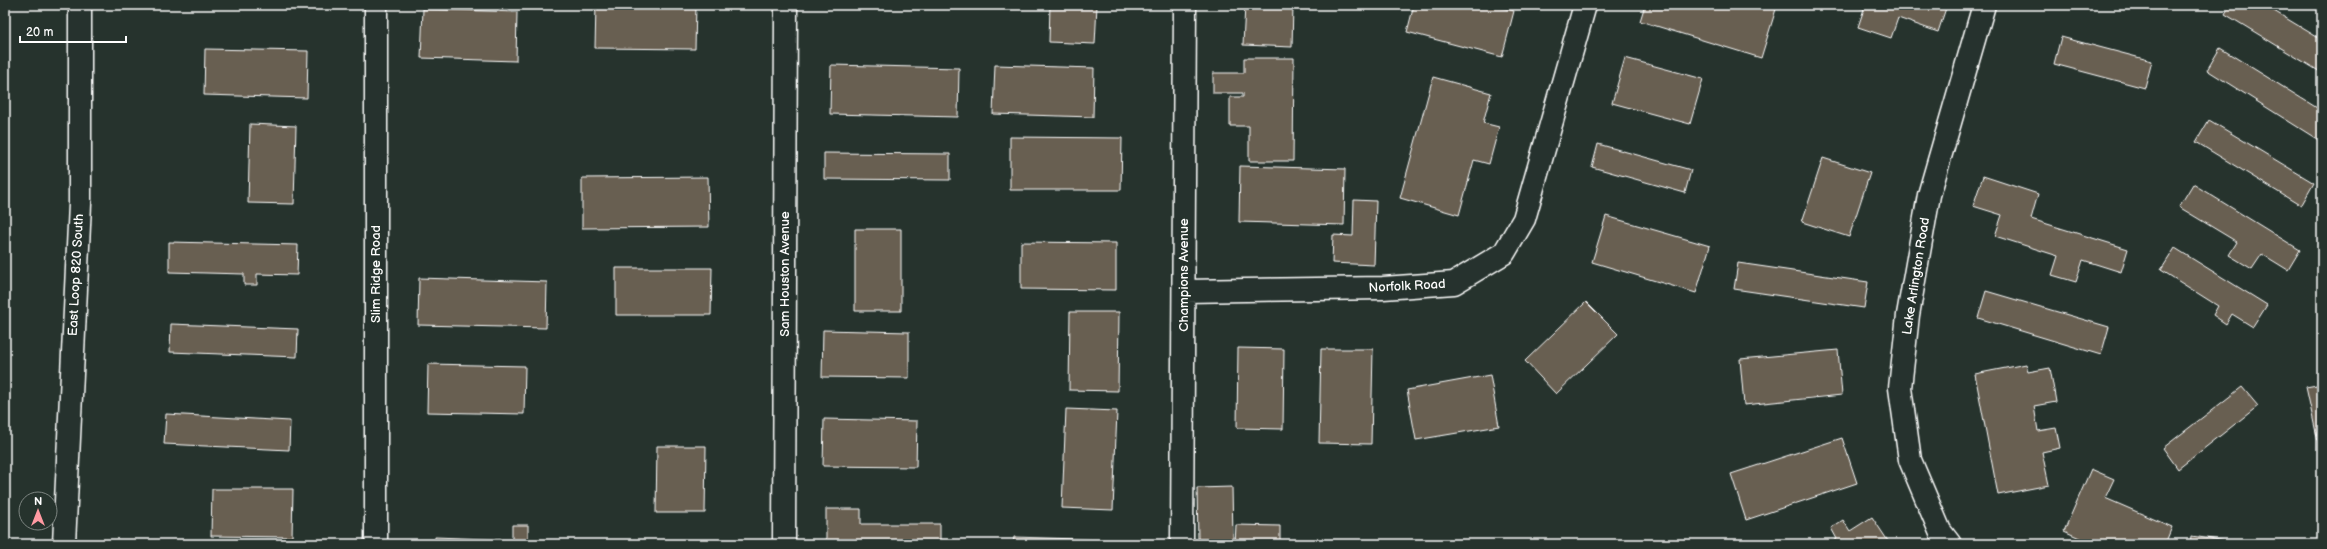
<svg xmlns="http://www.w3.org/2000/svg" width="2327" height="549" font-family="'Balsamiq Sans',sans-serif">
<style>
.building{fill:#685f51;stroke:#fff}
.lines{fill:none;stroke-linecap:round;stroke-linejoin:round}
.minor-casing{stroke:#fff;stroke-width:25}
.secondary-casing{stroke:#fff;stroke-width:25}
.minor{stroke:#26332d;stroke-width:22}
.secondary{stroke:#26332d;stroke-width:22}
.labels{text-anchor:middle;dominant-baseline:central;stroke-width:4;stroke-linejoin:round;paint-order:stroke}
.street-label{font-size:13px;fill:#fff;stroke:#26332d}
</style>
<rect width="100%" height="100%" fill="#26332d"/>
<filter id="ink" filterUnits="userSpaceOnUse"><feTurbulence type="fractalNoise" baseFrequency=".025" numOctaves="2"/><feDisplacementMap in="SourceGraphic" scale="8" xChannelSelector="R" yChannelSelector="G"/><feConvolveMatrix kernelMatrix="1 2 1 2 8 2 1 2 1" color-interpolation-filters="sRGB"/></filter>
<g filter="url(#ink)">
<!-- building -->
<path class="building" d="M596,5H696L695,49L595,48Z
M1050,5H1097L1095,44L1049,42Z
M1245,5H1293L1292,47L1243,45Z
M1414,5H1492L1514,11L1502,57L1407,32Z
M1645,5H1761L1776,9L1761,58L1640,21Z
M1851,5H1936L1946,8L1938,32L1898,18L1891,38L1858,27L1864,9Z
M2230,5H2264L2322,40V73L2225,14Z
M423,9L517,12L516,61L421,58Z
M2061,37L2152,61L2145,88L2054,64Z
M2220,48L2322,111L2320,141L2207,70Z
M205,49L308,51L307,98L204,95Z
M1244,58H1294L1293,161H1249V126H1230V97H1243V93H1213V73H1244Z
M1625,58L1703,79L1690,124L1612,103Z
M831,65L959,68L958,117L830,114Z
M995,65L1094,68L1093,117L993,114Z
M1433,77L1491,93L1483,123L1499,127L1489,164L1474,160L1459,215L1400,198Z
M2209,120L2314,183L2301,206L2196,142Z
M250,124L296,126L294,204L248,203Z
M1010,137L1122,138L1121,190H1010Z
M1598,144L1691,170L1685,193L1592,167Z
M824,153L950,154V180L824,179Z
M1823,158L1870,173L1849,237L1802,222Z
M1240,166L1345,169L1344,225L1239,222Z
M1983,176L2038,194L2031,219L2128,249L2121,272L2083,260L2076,282L2052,275L2058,256L1995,236L2002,215L1973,206Z
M708,177L709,227L582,228V178Z
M2193,184L2300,250L2288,270L2262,254L2252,269L2229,255L2237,242L2179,207Z
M1354,200L1376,201L1374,265L1332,263L1333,235L1353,236Z
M1606,216L1710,246L1696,293L1592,262Z
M855,229H901V311H855Z
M169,242L298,245L297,275L257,274V285H244V274L169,272Z
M1021,242L1116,243V290L1021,289Z
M2175,248L2267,305L2253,327L2232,314L2226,324L2213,315L2218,306L2161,270Z
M1738,263L1868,282L1864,308L1734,289Z
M616,268H712L711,315H616Z
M419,278L547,282L546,328L418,325Z
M1986,291L2109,327L2101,355L1978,318Z
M1586,302L1618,334L1556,394L1525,361Z
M1070,312H1119L1118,391L1069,390Z
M171,324L298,329L297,357L170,352Z
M823,330L909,332V378L822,377Z
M1238,348L1284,349L1283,429L1237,428Z
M1321,349H1373L1371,444L1319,443Z
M1838,350L1842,395L1744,405L1740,359Z
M428,364L525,366L524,414L427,412Z
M2026,364L2028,372L2050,368L2056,402L2034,406L2038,431L2056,428L2060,448L2042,452L2049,485L1998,495L1975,374Z
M1490,375L1499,426L1416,440L1407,390Z
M2322,384V460L2306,387Z
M2242,387L2258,406L2178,469L2163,448Z
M1066,409L1117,411L1113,510L1062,508Z
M166,414L290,421L289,450L164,444Z
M824,419L917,421L916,467L823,466Z
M1842,438L1857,483L1746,520L1731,474Z
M657,446H706L705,513H656Z
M2091,469L2114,479L2105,498L2172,527L2165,544H2093L2064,531Z
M1232,487L1233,539H1198L1197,488Z
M212,489H293L292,537L211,536Z
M826,509H861V524H940V544H826Z
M1872,517L1890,544H1829L1837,539L1831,528L1843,520L1850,531Z
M512,525H528V544H435V537L512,540Z
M1236,525L1280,526V544H1235Z
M2191,536L2248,544H2190Z
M1014,537L1108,540V544H1013Z"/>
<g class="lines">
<!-- minor casing -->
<g class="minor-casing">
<path id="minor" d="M1185,291L1383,288L1454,283L1504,253L1524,219L1585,5
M376,544V5
M784,544L786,5
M1182,544L1185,5
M1950,544L1940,531L1910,460L1900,388L1908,315L1929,195L1984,5"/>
</g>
<!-- secondary casing -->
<g class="secondary-casing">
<path id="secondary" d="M64,544L80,204V5"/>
</g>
<!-- minor -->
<use href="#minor" class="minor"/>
<!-- secondary -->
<use href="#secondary" class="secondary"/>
</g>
</g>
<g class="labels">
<!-- street labels -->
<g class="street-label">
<text transform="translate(376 274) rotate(-90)">Slim Ridge Road</text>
<text transform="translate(785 274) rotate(-90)">Sam Houston Avenue</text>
<text transform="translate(76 275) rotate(-87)">East Loop 820 South</text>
<text transform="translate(1184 275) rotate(-90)">Champions Avenue</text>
<text transform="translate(1916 276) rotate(-81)">Lake Arlington Road</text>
<text transform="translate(1407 286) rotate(-3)">Norfolk Road</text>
</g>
</g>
<!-- margin -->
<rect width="2327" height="549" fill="none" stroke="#26332d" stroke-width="20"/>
<rect x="10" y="10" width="2307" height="529" fill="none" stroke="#fff" stroke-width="1.5" filter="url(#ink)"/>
<!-- north arrow -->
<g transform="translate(38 511)"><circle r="19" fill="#26332d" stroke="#7d8581"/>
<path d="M0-3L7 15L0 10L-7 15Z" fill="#ff9aa2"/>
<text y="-6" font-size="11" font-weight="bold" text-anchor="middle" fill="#ffffff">N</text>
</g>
<!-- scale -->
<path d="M20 36v6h106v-6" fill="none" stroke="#ffffff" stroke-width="2"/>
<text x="26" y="36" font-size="12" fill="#ffffff" stroke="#26332d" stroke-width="3" paint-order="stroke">20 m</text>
</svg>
